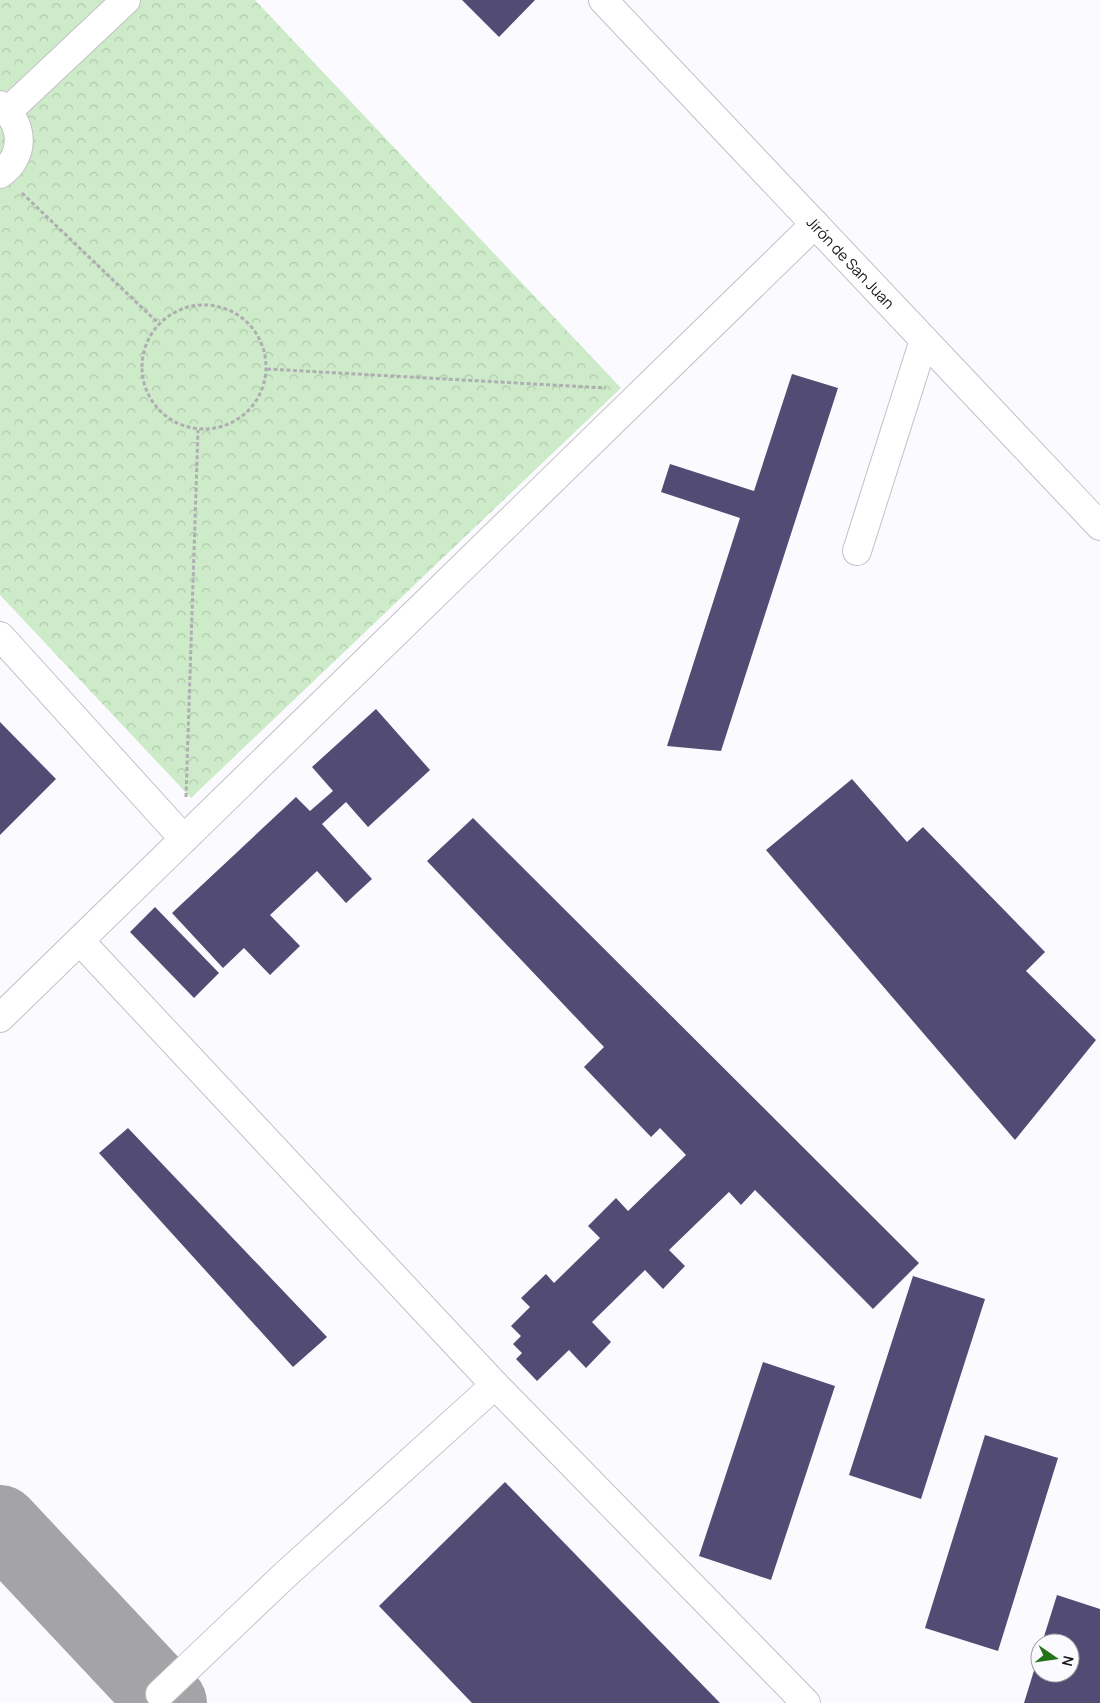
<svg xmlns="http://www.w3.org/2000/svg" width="1100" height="1703" font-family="Manrope,sans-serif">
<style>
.park{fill:url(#park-crowns)}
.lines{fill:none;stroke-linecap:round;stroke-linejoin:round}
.taxiway{stroke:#a4a3a6;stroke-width:78}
.building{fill:#524b74}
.minor-casing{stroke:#c2c1c6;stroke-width:30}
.path{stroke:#afaeb2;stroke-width:3;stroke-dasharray:4 2.5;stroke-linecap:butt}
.minor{stroke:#fff;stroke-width:28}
.labels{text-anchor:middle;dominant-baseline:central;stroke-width:5;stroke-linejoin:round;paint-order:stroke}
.street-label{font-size:15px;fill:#171718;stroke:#fbfaff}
</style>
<defs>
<pattern id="park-crowns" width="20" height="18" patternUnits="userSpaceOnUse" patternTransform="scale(1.25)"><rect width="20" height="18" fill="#ceebc9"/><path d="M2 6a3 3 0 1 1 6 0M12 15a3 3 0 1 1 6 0" fill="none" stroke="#b0c9ac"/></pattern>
</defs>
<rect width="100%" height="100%" fill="#fbfaff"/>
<!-- park -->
<path class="park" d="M0,0H255L621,388L191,798L0,595Z"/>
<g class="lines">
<!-- taxiway -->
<path class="taxiway" d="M0,1524L168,1703"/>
</g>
<!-- building -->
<path class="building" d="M462,0H535L499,37Z
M792,374L838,388L721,751L667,746L740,518L661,492L670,464L754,491Z
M376,709L430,770L368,827L346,802L322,824L372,879L346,903L317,871L270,915L300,946L270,975L244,948L223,968L172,913L296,797L310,811L333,791L312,767Z
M0,722L56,779L0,835Z
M852,779L907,842L923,827L1045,952L1026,971L1096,1040L1015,1140L766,850Z
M473,818L919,1263L873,1309L755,1190L741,1205L729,1192L669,1250L685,1266L663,1289L645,1270L592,1322L611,1342L586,1368L569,1350L537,1381L516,1359L522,1353L513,1344L521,1336L511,1326L530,1307L521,1298L546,1274L554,1283L600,1238L588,1226L616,1198L628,1211L686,1155L660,1128L651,1137L584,1067L604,1047L427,861Z
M155,907L219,973L194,998L130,932Z
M128,1128L327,1337L293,1367L99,1153Z
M913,1276L985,1299L921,1499L849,1475Z
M763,1362L835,1386L771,1580L699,1556Z
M985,1435L1058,1458L998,1651L925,1628Z
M505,1482L720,1703H472L379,1606Z
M1057,1595L1100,1609V1703H1024L1040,1651V1673H1070V1643H1042Z"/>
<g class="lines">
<!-- minor casing -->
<g class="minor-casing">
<g id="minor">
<path id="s1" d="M603,0L1100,526"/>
<path d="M0,105C24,123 26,156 0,174"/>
<path d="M8,111L126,0"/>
<path d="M857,551L924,340"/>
<path d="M0,636L184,839"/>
<path d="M80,941L495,1385L806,1703"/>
<path d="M0,1018L815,224"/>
<path d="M160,1694L285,1575L495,1385"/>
</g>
</g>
<!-- path -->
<path class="path" d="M22,193L158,323
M142 367a62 62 0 1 1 124 0a62 62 0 1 1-124 0Z
M267,369L606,388
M186,797L198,430"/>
<!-- minor -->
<use href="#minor" class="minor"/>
</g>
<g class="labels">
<!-- street labels -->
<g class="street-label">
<text stroke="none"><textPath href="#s1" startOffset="361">Jirón de San Juan</textPath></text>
</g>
</g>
<!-- north arrow -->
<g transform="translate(1055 1658) rotate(103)"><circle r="24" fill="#fbfaff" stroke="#a09fa3"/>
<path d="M0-4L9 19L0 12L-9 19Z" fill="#257319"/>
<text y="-8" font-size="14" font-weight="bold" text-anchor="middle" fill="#171718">N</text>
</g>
</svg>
